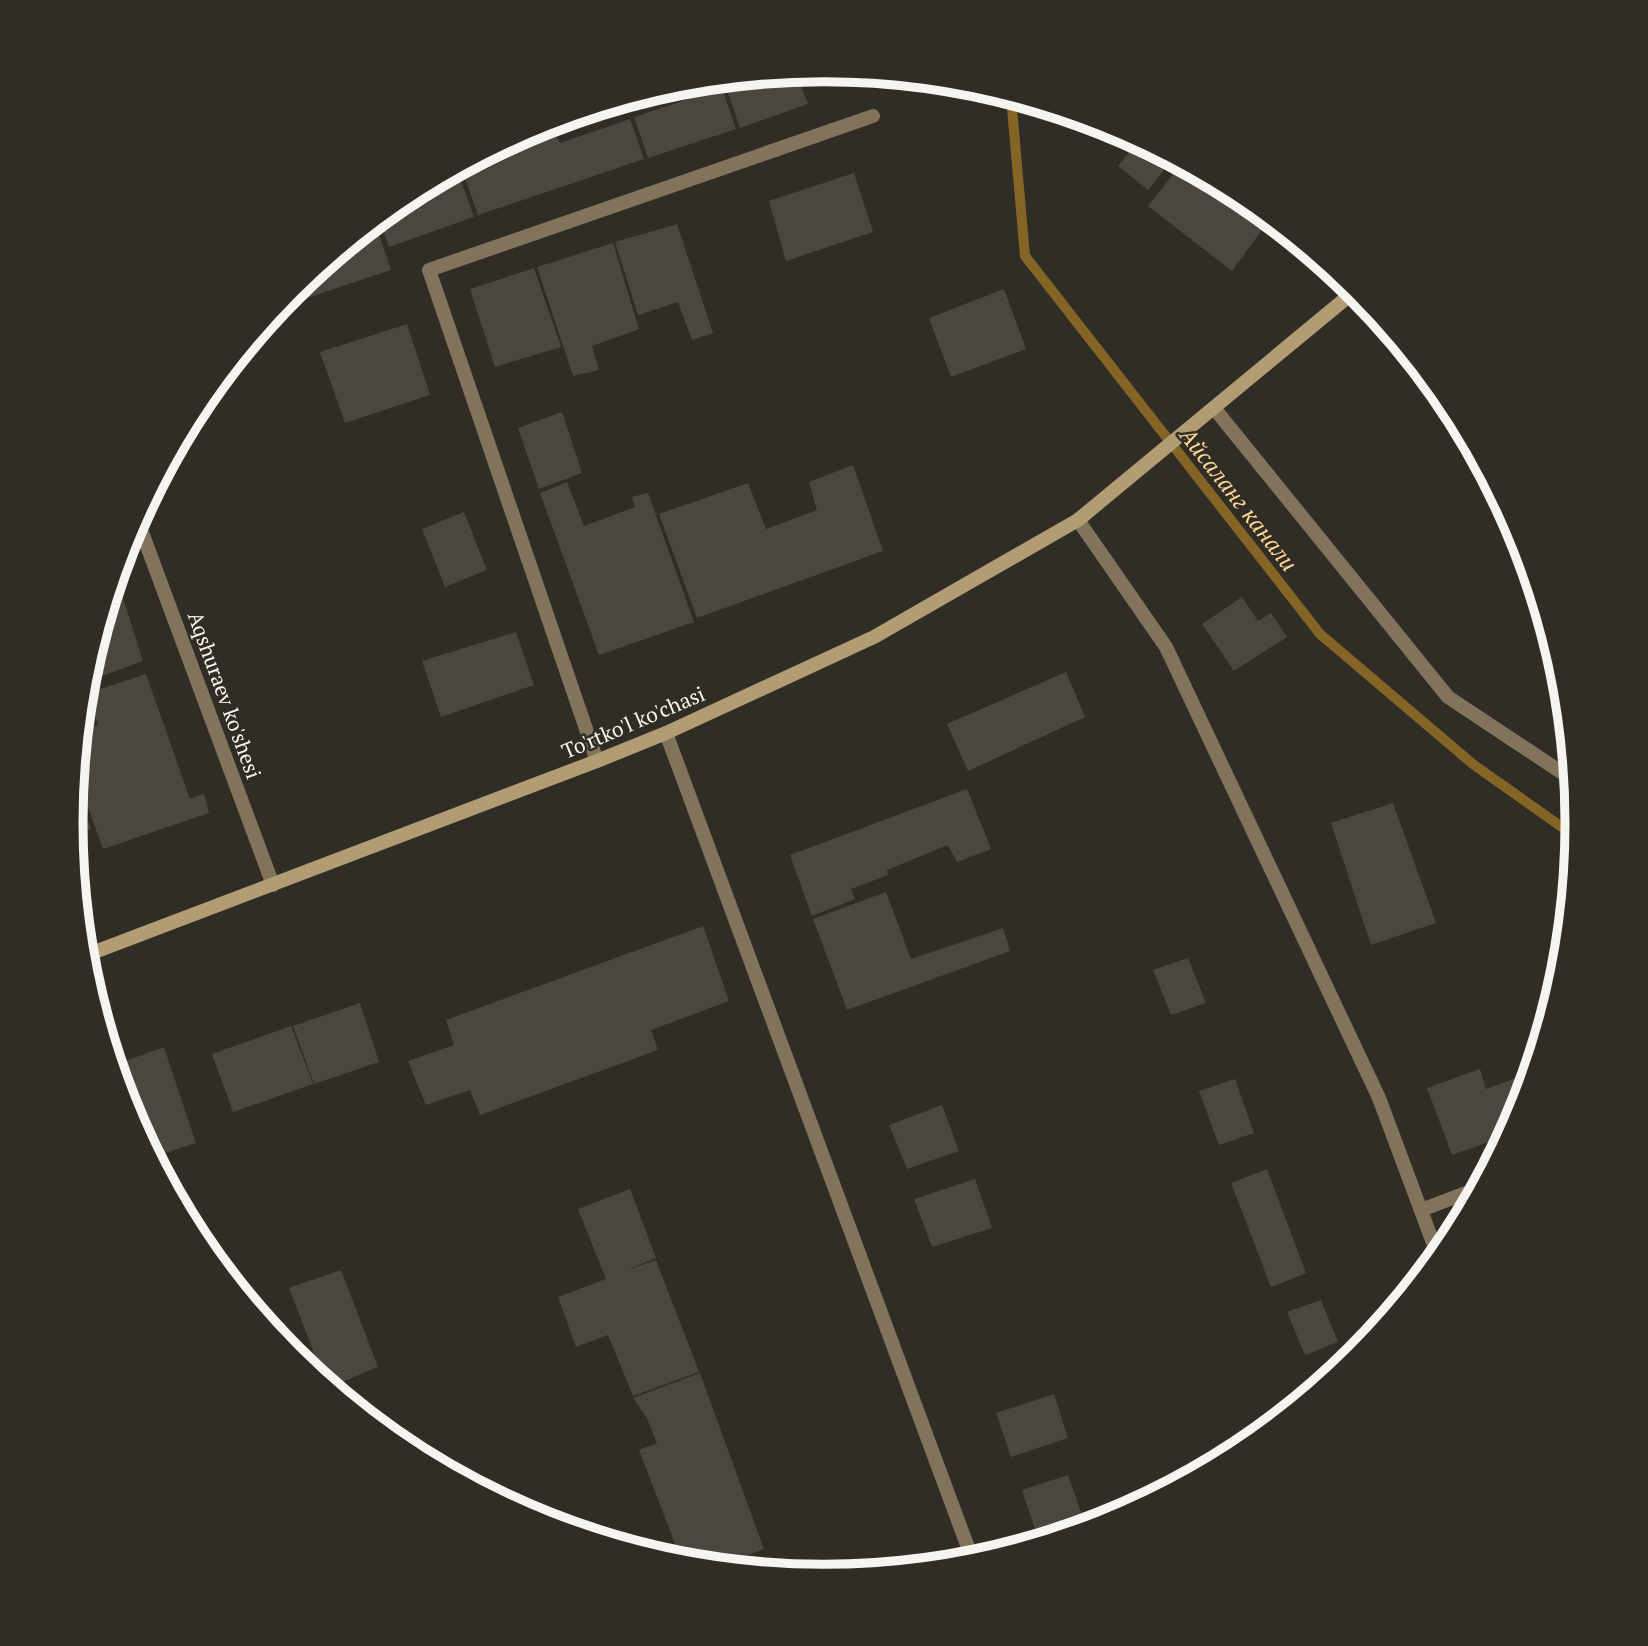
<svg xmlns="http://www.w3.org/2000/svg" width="1648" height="1646" font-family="'PT Serif',serif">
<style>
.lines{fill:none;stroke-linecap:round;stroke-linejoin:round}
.stream{stroke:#846525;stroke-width:10}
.building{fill:#4a4740}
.lane{stroke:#81745b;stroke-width:14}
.street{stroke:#81745b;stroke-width:14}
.secondary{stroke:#b19c73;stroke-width:14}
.labels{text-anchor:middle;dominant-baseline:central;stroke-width:5;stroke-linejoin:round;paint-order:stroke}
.street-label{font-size:21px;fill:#f6f4ef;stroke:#302d26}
.water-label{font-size:23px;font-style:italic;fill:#fed995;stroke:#302d26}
.rim{fill:none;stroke:#f6f4ef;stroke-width:9}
</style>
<rect width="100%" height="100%" fill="#302d26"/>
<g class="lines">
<!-- stream -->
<path class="stream" d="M1011,97L1025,256L1320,634L1474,765L1576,837"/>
</g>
<!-- building -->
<path class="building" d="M796,73L808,104L740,128L726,87L756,77Z
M722,88L736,129L648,158L634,117Z
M630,119L644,159L478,215L461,167L555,135L560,143Z
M1138,141L1172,160L1148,190L1118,166Z
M1181,164L1243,197L1270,219L1232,271L1148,206Z
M457,170L474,217L389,247L379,219L406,197Z
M854,173L873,232L786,261L769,201Z
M375,222L391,270L301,300L297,286Z
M677,224L713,333L692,340L678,302L638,315L615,242Z
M613,243L639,329L592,346L599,370L573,376L537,267Z
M534,268L561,347L495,367L470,289Z
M1004,289L1026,349L951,377L929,318Z
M407,324L430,395L345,423L320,352Z
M1417,365L1439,391H1438L1411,373Z
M562,412L582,473L539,489L518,428Z
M1480,460L1491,482L1495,488L1471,473Z
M853,465L883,551L697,618L659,514L748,483L766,529L817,510L809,482Z
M567,482L584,526L635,507L632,497L648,493L694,622L599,655L540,493Z
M464,512L487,570L445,587L422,529Z
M116,576L143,661L99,677L92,655Z
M1242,597L1258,621L1271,613L1287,637L1234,671L1202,624Z
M516,632L534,685L441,717L422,661Z
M1066,672L1085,717L968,771L947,724Z
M146,674L190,799L204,794L209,813L103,849L76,774L80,732L98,725L88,693Z
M75,786L91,829L72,836L71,823Z
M967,789L991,849L957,862L948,845L887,870L888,875L851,889L855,899L812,916L790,855Z
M1393,803L1436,923L1371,945L1331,823Z
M886,892L911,959L1003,928L1010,951L847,1010L813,919Z
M703,926L729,1001L651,1030L658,1050L480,1115L470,1090L426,1105L408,1061L454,1045L446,1020Z
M1188,958L1206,1003L1171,1015L1153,970Z
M360,1003L379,1062L314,1084L293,1026Z
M291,1026L313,1084L233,1112L212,1054Z
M164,1047L196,1143L153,1157L128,1111L114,1065Z
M1480,1069L1486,1089L1532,1072L1520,1112L1506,1136L1452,1155L1427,1088Z
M1235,1079L1254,1133L1219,1145L1199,1091Z
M942,1105L959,1151L907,1169L889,1125Z
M1267,1169L1306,1273L1271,1287L1231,1183Z
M975,1179L992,1228L932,1247L914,1199Z
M630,1189L656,1258L624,1271L656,1260L699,1372L633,1396L608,1335L576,1347L558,1297L606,1279L578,1209Z
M341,1270L378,1367L330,1387L326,1384L289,1288Z
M1321,1300L1338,1342L1305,1355L1287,1312Z
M285,1323L299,1362L269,1328Z
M700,1373L764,1549L720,1566L682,1562L639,1450L657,1443L647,1418L633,1398Z
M1054,1394L1068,1438L1011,1457L996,1413Z
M374,1409L381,1429L362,1413Z
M1068,1475L1086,1527L1039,1541L1022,1490Z"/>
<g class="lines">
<!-- lane -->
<path class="lane" d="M597,761L429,270L873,116"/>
<!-- street -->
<path class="street" d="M1214,408L1448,697L1573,780
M137,519L273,885
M1078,520L1166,647L1379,1098L1438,1256
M666,733L973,1561
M1421,1210L1479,1188"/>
<!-- secondary -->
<path class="secondary" d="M84,956L597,761L666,733L874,637L1078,520L1356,290"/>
</g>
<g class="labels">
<!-- street labels -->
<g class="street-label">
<text transform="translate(225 695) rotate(70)">Aqshuraev ko'shesi</text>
<text transform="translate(633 722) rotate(-23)">To'rtko'l ko'chasi</text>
</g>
<!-- water labels -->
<g class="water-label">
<text transform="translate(1239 499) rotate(52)">Айсаланг канали</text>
</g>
</g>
<!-- crop -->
<path d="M0 0H1648V1646H0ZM83 823a741 741 0 1 1 1482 0a741 741 0 1 1-1482 0Z" fill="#302d26" fill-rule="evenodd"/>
<path class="rim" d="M83 823a741 741 0 1 1 1482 0a741 741 0 1 1-1482 0Z"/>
</svg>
